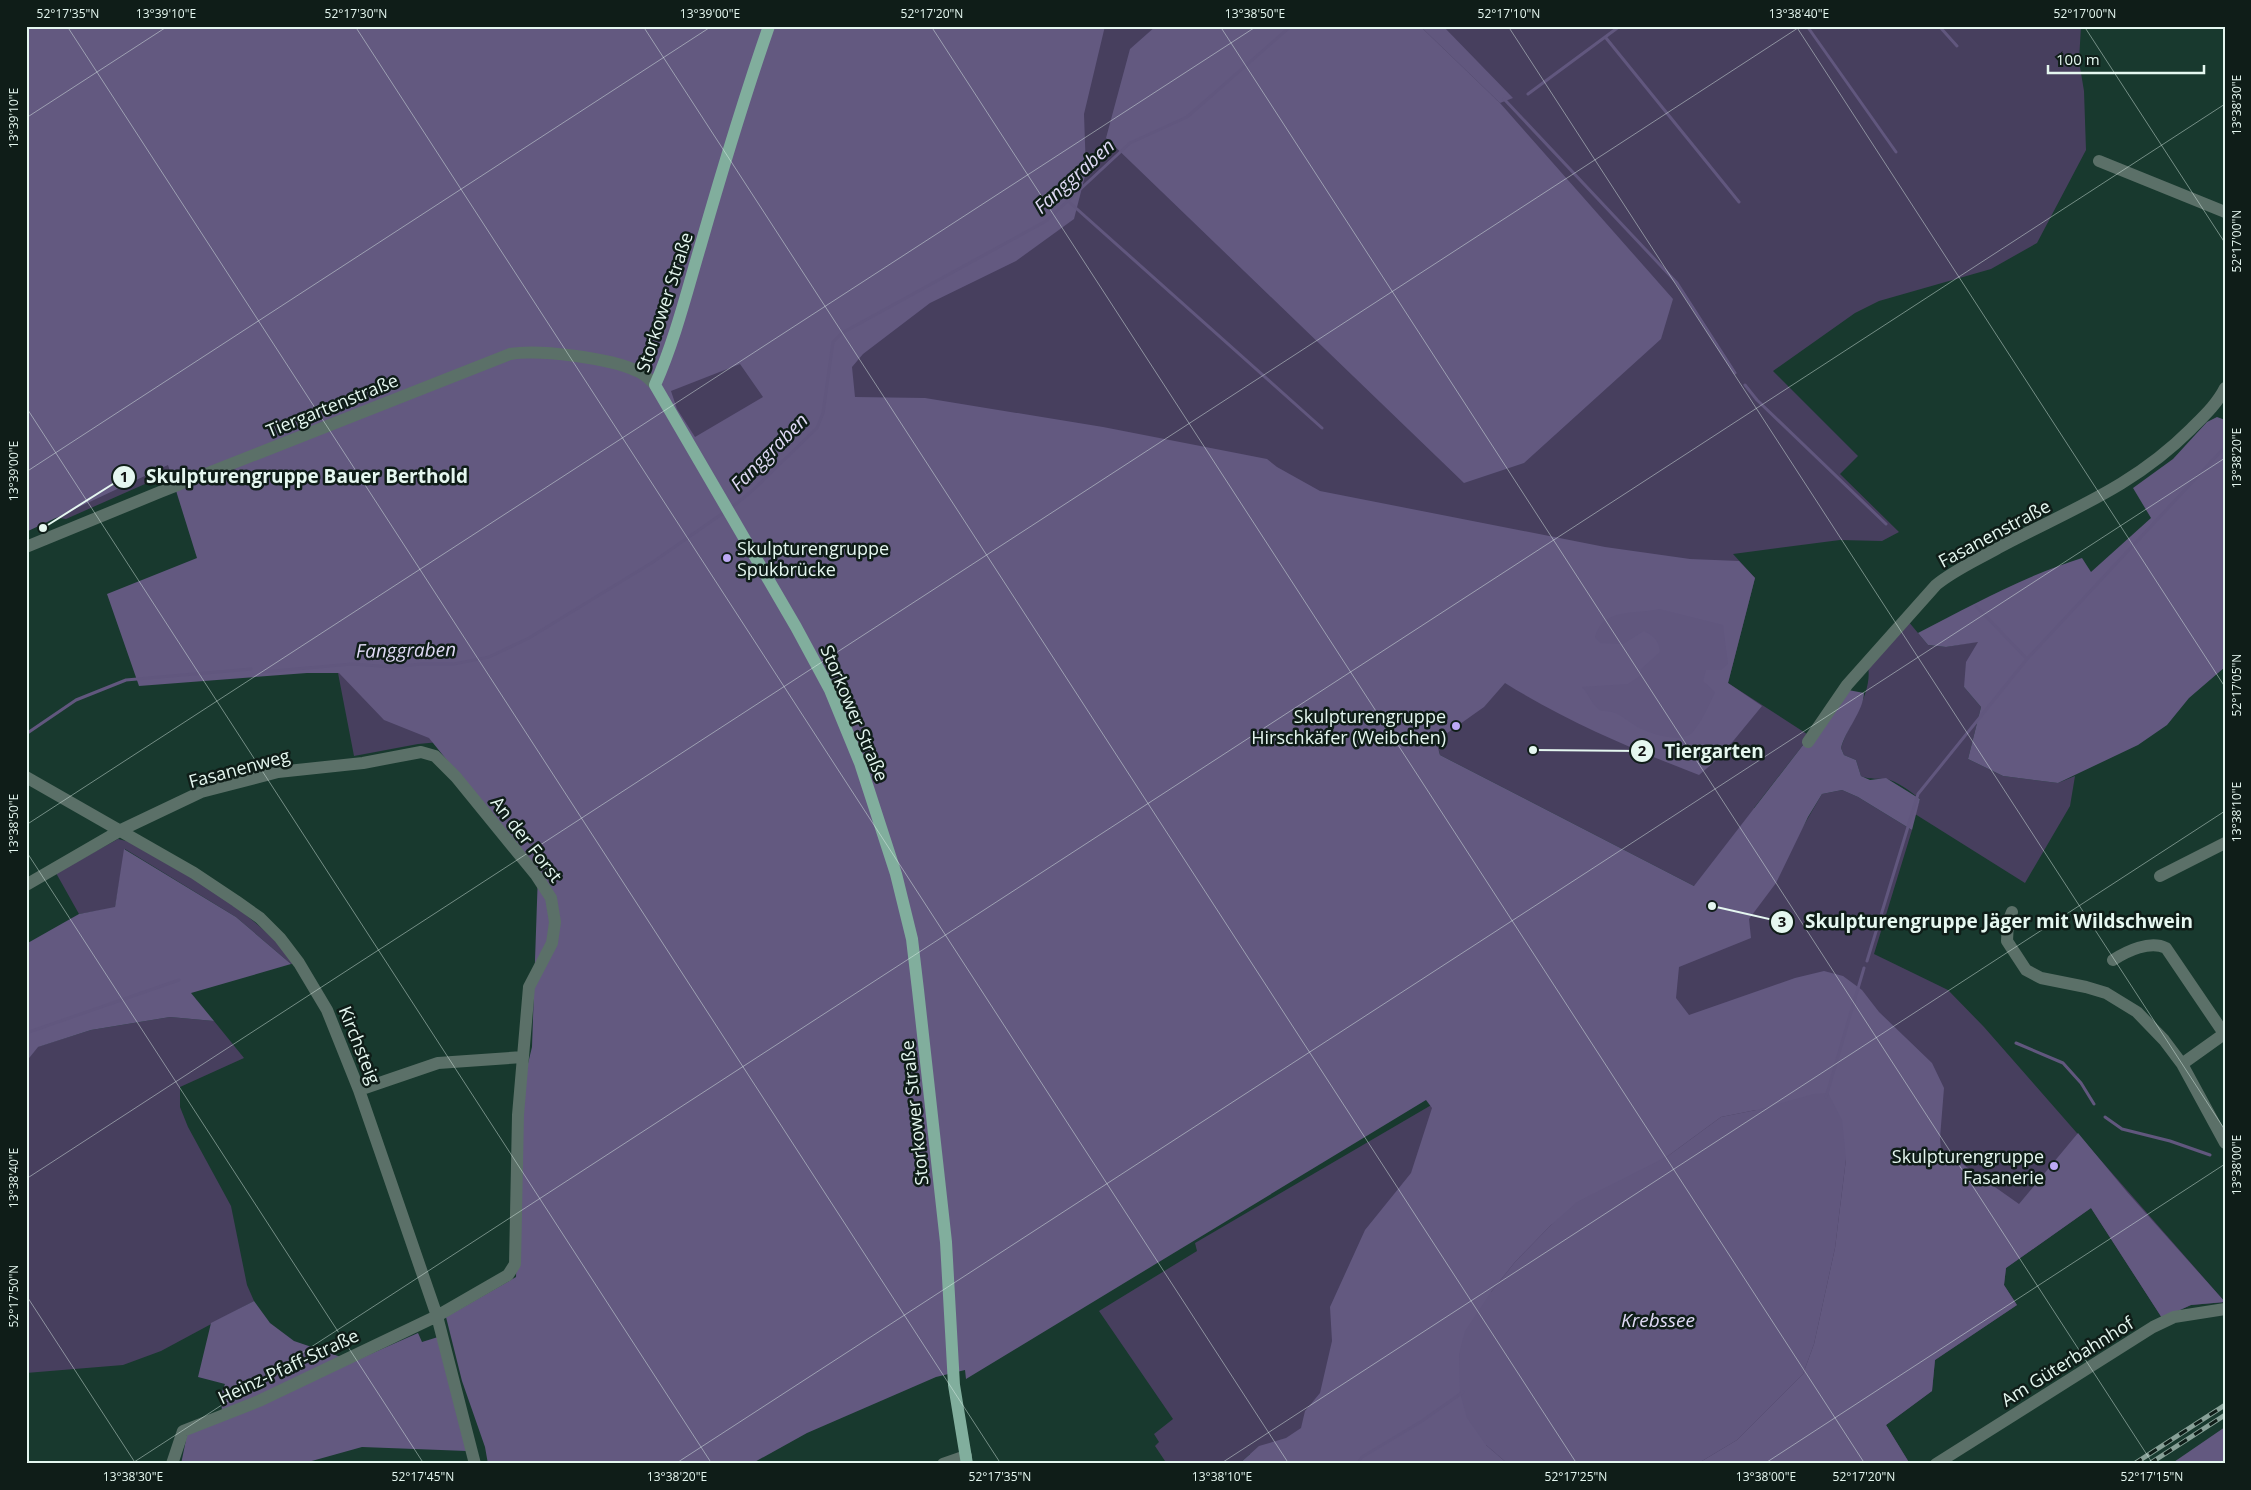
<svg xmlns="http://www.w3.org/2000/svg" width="2251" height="1490" font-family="'Open Sans',sans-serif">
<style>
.green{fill:#473f5e}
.forest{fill:#635980;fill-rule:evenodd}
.water{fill:#61577e}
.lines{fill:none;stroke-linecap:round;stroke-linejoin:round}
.stream{stroke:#61577e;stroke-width:3}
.minor{stroke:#5b7068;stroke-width:12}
.major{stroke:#81ae9d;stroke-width:12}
.rail-casing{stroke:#87a097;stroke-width:5}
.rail{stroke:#0f1d18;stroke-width:3;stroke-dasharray:9;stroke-linecap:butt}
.ticks{fill:none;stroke:#e5f7f0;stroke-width:1;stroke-opacity:0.45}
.poi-dot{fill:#bda9f5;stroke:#0f1d18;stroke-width:2}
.labels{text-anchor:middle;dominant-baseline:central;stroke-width:5;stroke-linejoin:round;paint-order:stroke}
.street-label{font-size:18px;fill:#e5f7f0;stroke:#0f1d18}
.poi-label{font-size:18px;fill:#e5f7f0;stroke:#0f1d18;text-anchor:end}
.water-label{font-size:19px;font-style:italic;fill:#e0daf5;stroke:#0f1d18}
.leader{fill:none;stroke:#e5f7f0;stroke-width:2}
.callout-dot{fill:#e5f7f0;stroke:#0f1d18;stroke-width:2}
.mark-label{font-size:15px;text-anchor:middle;font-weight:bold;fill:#111}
.callout-label{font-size:19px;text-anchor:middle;font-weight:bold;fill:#e5f7f0;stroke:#0f1d18;stroke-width:5;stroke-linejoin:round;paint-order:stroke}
.neatline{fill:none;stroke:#e5f7f0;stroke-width:2}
.ticks-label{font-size:12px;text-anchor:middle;fill:#e5f7f0}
</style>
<rect width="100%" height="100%" fill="#18392e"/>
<!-- green -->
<path class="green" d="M26,26H2081L2079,61L2084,91L2086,150L2037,243L1991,269L1879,301L1855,313L1773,371L1858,456L1840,474L1899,532L1882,541L1840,540L1733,554L1755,578L1728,683L1810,736L1754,808L1801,830L1822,794L1842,790L1858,797L1912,830L1874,954L1948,990L1984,1027L2225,1302L2191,1305L2162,1318L2091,1208L2006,1268L2004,1285L2017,1305L1935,1360L1932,1391L1886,1425L1910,1464H1252L1250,1454L1239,1464H1167L1155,1446L1159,1442L1154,1434L1173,1419L1099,1311L1197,1251L1195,1243L1721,936L1694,886L1440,755L1439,751L839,705L418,744L354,756L338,673H307L172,472L66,519L26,513Z
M1908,621L1928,645L1946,647L1979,641L1964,687L1981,707L1968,759L2003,776L2058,783L2075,776L2070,806L2025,883L1915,814L1920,799C1911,792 1896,780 1885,779C1875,778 1871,780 1861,776L1856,760L1844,755L1841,748C1849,721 1873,695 1868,666Z
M118,839L130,842C193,878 248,907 296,963L291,964L236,917L125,849L115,908L79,914L56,873Z
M170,1017L214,1021L244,1058L180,1087V1107L188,1127L231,1206L247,1285L254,1301L161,1351L123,1365L26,1373V1062L37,1047L91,1030Z"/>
<!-- forest -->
<path class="forest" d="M26,26H1105L1084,114L1086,172L1074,219L1016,261L930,303L863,354L852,367L855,397L925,398L1103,427L1267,459L1277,467L1320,491L1605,547L1690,559L1739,561L1755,578L1728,683L1762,706L1720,757L1699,775C1632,749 1566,721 1505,683L1484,707L1436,741L1440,755L1694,886L1810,736L1843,689L1864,693C1863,712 1846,729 1841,748L1844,755L1856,760L1861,776L1870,780L1886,778L1920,799L1912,830L1858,797L1842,790L1822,794L1808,817L1776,883L1749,919L1751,938L1679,967L1676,998L1689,1015L1795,978L1824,971L1843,976L1862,990L1879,1012L1932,1063L1944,1088L1940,1138L1941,1149L2019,1204L2078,1133L2127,1192L2225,1302L2191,1305L2162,1318L2091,1208L2006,1268L2004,1285L2017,1305L1935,1360L1932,1391L1886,1425L1910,1464H1697L1737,1440L1803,1374L1814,1344L1835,1248L1846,1159L1756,1110L1721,1117L1668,1156L1551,1225L1515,1262L1491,1292L1486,1445L1508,1464H1239L1259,1446L1286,1438L1301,1428L1305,1411L1320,1393L1332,1341L1330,1307L1365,1230L1411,1173L1432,1108L1426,1100L966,1379L965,1370L936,1377L807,1433L751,1464H488L485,1447L462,1381L446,1317L516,1277L523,1084L532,1047L538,873L429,738L384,720L339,673H307L139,686L107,594L197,558L168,465L26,532ZM740,364L763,397L695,437L677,409L671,391Z
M1156,26H1420L1500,103L1673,299L1661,339L1524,463L1464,483L1106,138L1130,49Z
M2217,417L2225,420V667L2189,698L2167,725L2138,745L2058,783L2003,776L1968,759L1981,707L1964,687L1966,662L1978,642L1946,647L1928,645L1918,633C1972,605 2024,576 2082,558L2091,572L2151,518L2133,488L2173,459L2207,422Z
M124,849L236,917L291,964L191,993L214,1021L170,1017L91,1030L38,1047L26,1062V944L79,914L115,907Z
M254,1301L270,1323L294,1341L341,1357L222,1413L221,1394L225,1384L198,1377L211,1323Z
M418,1333L422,1342L438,1337L467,1451L362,1447L301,1464H181L187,1435Z
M2225,1427V1464H2171Z"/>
<!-- water -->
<path class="water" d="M1420,26H1443L1513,98L1500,103Z
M1659,609L1723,625L1728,664L1721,670H1706L1703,681L1715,692C1710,704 1701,723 1692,733C1679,744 1648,733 1636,726C1621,717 1619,711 1601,711C1591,704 1590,696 1582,687L1628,684L1640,676L1641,669L1660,652C1659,641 1654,636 1644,631L1623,644L1600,643L1595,637C1603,607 1635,615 1659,609Z
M1828,1093L1842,1120L1846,1159L1835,1248L1814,1344L1803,1374L1737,1440L1697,1464H1508L1486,1445L1467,1418L1460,1393L1459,1354L1465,1331L1491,1292L1515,1262L1551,1225L1577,1202L1668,1156L1721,1117L1756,1110L1814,1094Z"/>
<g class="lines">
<!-- stream -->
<path class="stream" d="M1807,26L1896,152
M1939,26L1957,46
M1606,38L1739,202
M1528,94L1620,26
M1504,99L1677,283L1735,373
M1068,201L1322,428
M1745,385L1757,400L1886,524
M731,508L753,490L817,428L823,413L833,342L842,333L1046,221L1130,143L1187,117L1291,26
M1976,606L2027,659
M262,672L352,664L393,667L421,664H454L489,657L529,638L653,562L726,511
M26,734L76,700L126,680L251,669
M1867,961L1918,794L2027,659L2225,447
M26,1033L179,980
M2016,1043L2063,1063L2081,1083L2094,1104
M1826,1097L1864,968
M2105,1117L2122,1129L2170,1141L2210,1155
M1357,1464L1362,1457L1422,1421L1463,1392"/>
<!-- minor -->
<path class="minor" d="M2099,161L2225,212
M26,547L160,492L510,354C539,349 610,358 637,371C645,374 649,379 655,385
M1808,742L1847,685L1936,585C1954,570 1977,560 1998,548C2069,510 2132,488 2191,429C2204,416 2217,404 2225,388
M26,777L194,873L236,901L260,918L280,938L299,963L327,1010L359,1090L437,1316L475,1464
M2160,876L2225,843
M26,885L121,830L201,792L278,772L363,763L421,752L435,756L456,777L536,875L551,898L555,922L552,943L529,987L518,1115L515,1264L508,1275L437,1316L259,1401L183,1431L172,1464
M2012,912L2008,922L2007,941L2026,970L2041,978L2086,987L2106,993L2137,1012L2164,1040L2182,1064L2225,1143
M2113,960C2127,951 2150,940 2166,948L2225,1035
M2182,1064L2224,1034
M359,1090L438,1063L523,1057
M943,1464L966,1456
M1936,1464L2153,1327L2174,1317L2225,1309"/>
<!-- major -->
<path class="major" d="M769,26C744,98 722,171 701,244C687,291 675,340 655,385L796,627L830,690L860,763L896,874L912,939L918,990L946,1242L954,1385L967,1464"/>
<!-- rail casing -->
<g class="rail-casing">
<path id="rail" d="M2134,1464L2225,1405
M2149,1464L2225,1415"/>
</g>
<!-- rail -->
<use href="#rail" class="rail"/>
</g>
<!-- ticks -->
<path class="ticks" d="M67,26L1001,1464M355,26L1289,1464M643,26L1577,1464M931,26L1865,1464M1220,26L2153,1464M1508,26L2225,1130M1796,26L2225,687M2084,26L2225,243M26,118L168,26M26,407L712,1464M26,472L712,26M26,825L1257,26M26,851L424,1464M26,1179L1801,26M26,1295L136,1464M131,1464L2225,104M675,1464L2225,458M1220,1464L2225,811M1764,1464L2225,1164"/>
<!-- markers -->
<g class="poi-dot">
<circle cx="727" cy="558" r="5"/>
<circle cx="1456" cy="726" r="5"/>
<circle cx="2054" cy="1166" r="5"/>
</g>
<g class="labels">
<!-- street labels -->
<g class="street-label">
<text transform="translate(664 302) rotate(-72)">Storkower Straße</text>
<text transform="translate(332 405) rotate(-22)">Tiergartenstraße</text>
<text transform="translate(1994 533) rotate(-28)">Fasanenstraße</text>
<text transform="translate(855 713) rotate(67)">Storkower Straße</text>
<text transform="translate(239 768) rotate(-15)">Fasanenweg</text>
<text transform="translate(527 839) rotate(52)">An der Forst</text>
<text transform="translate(360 1045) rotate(68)">Kirchsteig</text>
<text transform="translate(914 1113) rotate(-96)">Storkower Straße</text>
<text transform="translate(2067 1361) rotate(-32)">Am Güterbahnhof</text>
<text transform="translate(288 1366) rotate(-25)">Heinz-Pfaff-Straße</text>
</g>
<!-- poi labels -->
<g class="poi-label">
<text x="737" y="548" text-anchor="start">Skulpturengruppe<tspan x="737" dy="21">Spukbrücke</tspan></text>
<text x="1446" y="716">Skulpturengruppe<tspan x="1446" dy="21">Hirschkäfer (Weibchen)</tspan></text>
<text x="2044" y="1156">Skulpturengruppe<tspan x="2044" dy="21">Fasanerie</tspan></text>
</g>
<!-- water labels -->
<g class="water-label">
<text transform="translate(1074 176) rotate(-42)">Fanggraben</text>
<text transform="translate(769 452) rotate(-45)">Fanggraben</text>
<text transform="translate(406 650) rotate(-1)">Fanggraben</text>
<text x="1658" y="1320">Krebssee</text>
</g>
</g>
<!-- callouts -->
<path class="leader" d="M43 528L124 477M1533 750L1642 751M1712 906L1782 922"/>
<g class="callout-dot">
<circle cx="43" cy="528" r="5"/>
<circle cx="1533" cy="750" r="5"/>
<circle cx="1712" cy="906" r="5"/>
<circle cx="124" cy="477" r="12"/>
<circle cx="1642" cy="751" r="12"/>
<circle cx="1782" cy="922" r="12"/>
</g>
<g class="mark-label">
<text x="124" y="482">1</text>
<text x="1642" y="756">2</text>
<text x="1782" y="927">3</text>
</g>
<g class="callout-label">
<text x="307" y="483">Skulpturengruppe Bauer Berthold</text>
<text x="1714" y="758">Tiergarten</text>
<text x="1999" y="928">Skulpturengruppe Jäger mit Wildschwein</text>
</g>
<!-- border -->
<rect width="2251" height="1490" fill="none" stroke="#0f1d18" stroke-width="55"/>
<!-- scale -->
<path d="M2048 65v8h156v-8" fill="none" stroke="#e5f7f0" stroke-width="2.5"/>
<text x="2056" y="65" font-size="15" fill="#e5f7f0" stroke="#0f1d18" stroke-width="4" paint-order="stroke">100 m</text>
<rect x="28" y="28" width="2196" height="1434" class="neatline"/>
<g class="ticks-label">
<text x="68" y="18">52°17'35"N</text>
<text x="166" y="18">13°39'10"E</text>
<text x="356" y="18">52°17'30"N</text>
<text x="710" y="18">13°39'00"E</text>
<text x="932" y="18">52°17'20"N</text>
<text x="1255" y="18">13°38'50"E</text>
<text x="1509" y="18">52°17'10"N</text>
<text x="1799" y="18">13°38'40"E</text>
<text x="2085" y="18">52°17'00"N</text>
<text transform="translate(2237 105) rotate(-90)" y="4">13°38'30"E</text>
<text transform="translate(14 118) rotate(-90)" y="4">13°39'10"E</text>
<text transform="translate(2237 241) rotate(-90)" y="4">52°17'00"N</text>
<text transform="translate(2237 458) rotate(-90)" y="4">13°38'20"E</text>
<text transform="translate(14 471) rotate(-90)" y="4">13°39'00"E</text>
<text transform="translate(2237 685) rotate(-90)" y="4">52°17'05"N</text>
<text transform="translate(2237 812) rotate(-90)" y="4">13°38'10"E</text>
<text transform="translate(14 824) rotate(-90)" y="4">13°38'50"E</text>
<text transform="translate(2237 1165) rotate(-90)" y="4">13°38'00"E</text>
<text transform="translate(14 1178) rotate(-90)" y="4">13°38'40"E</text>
<text transform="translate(14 1296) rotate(-90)" y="4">52°17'50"N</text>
<text x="133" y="1481">13°38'30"E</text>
<text x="423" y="1481">52°17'45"N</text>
<text x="677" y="1481">13°38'20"E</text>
<text x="1000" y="1481">52°17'35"N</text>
<text x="1222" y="1481">13°38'10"E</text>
<text x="1576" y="1481">52°17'25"N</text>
<text x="1766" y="1481">13°38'00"E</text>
<text x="1864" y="1481">52°17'20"N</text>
<text x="2152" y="1481">52°17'15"N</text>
</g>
</svg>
